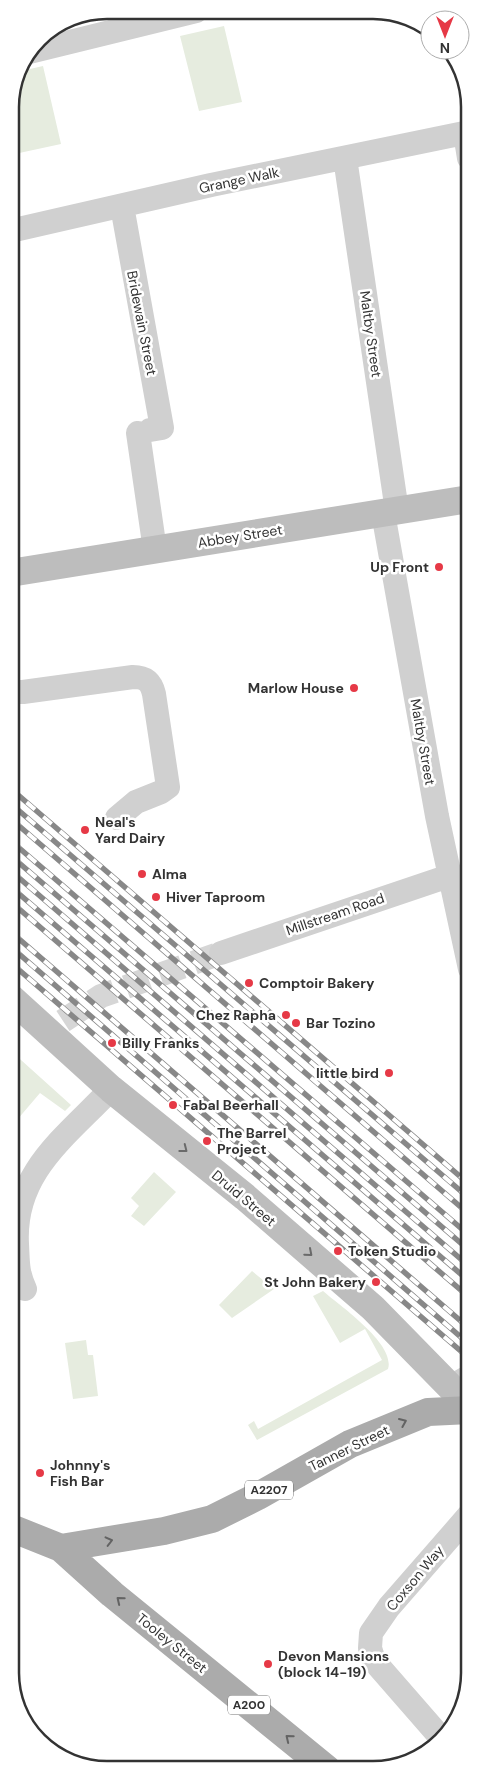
<svg xmlns="http://www.w3.org/2000/svg" width="480" height="1780" font-family="'DM Sans',sans-serif">
<style>
.green{fill:#e6ecdf}
.lines{fill:none;stroke-linecap:round;stroke-linejoin:round}
.street-tunnel{stroke:#d6d6d6;stroke-width:24;stroke-dasharray:24 12;stroke-linecap:butt}
.street{stroke:#d0d0d0;stroke-width:24}
.secondary{stroke:#bdbdbd;stroke-width:28}
.primary{stroke:#ababab;stroke-width:28}
.rail-casing{stroke:#888;stroke-width:5.5}
.rail{stroke:#fff;stroke-width:4;stroke-dasharray:11;stroke-linecap:butt}
.oneway{stroke:#6a6a6a}
.oneway2{stroke:#636363}
.poi-dot{fill:#e63946;stroke:#fff;stroke-width:2}
.labels{text-anchor:middle;dominant-baseline:central;stroke-width:5;stroke-linejoin:round;paint-order:stroke}
.shield{fill:#fff;stroke:#707070;stroke-width:1}
.shield-label{font-size:12px;font-weight:bold;fill:#333}
.street-label{font-size:14px;fill:#333;stroke:#fff}
.poi-label{font-size:14px;font-weight:bold;fill:#333;stroke:#fff;text-anchor:start}
.rim{fill:none;stroke:#333;stroke-width:2.5}
</style>
<rect width="100%" height="100%" fill="#fff"/>
<!-- green -->
<path class="green" d="M224,26L242,102L199,111L180,36Z
M43,66L61,144L10,155V101L17,72Z
M11,1051L71,1105L65,1111L40,1093L11,1127Z
M154,1172L176,1192L144,1226L131,1216L139,1206L131,1198Z
M252,1271L274,1289L232,1318L219,1305Z
M323,1291C340,1306 396,1344 388,1369L257,1440L248,1425L254,1421L258,1429L382,1360L365,1329L340,1343L313,1296Z
M86,1340L88,1355H93L98,1396L73,1399L65,1343Z"/>
<g class="lines">
<!-- street-tunnel -->
<path class="street-tunnel" d="M63,1021L101,996L221,953"/>
<!-- street -->
<path class="street" d="M29,52L196,11
M465,133L469,158
M345,158L397,511
M122,206L162,428L150,430
M10,231L211,185L469,132
M138,433L155,550
M383,513L437,816L470,969
M10,692H23L133,677C145,677 151,681 154,694L168,787L161,792L136,802L117,818
M221,953L449,876
M25,1289C17,1272 18,1262 17,1244C13,1172 67,1136 111,1089
M451,1387L470,1376
M442,1739L374,1661L370,1648L371,1633L389,1607L470,1514"/>
<!-- secondary -->
<path class="secondary" d="M10,573L469,499
M11,998L111,1089L245,1197L373,1308L470,1407"/>
<!-- primary -->
<path class="primary" d="M11,1528L61,1548L112,1594L327,1769
M61,1548L164,1531L212,1519L258,1496L350,1444L428,1412L470,1410"/>
<!-- rail casing -->
<g class="rail-casing">
<path id="rail" d="M10,788L470,1185
M10,803L470,1199
M11,819L470,1215
M11,841L470,1236
M11,856L470,1251
M11,871L470,1267
M11,887L470,1282
M11,902L470,1298
M11,932L470,1329
M11,947L470,1345
M11,963L470,1359"/>
</g>
<!-- rail -->
<use href="#rail" class="rail"/>
</g>
<!-- one-way arrows -->
<defs><path id="oneway-chevron" d="M-2-3.5L2.5 0L-2 3.5" fill="none" stroke-width="1.6" stroke-linecap="round" stroke-linejoin="round" transform="scale(1.25)"/></defs>
<g class="oneway">
<use href="#oneway-chevron" transform="translate(184 1149) rotate(38)"/>
<use href="#oneway-chevron" transform="translate(309 1253) rotate(41)"/>
</g>
<g class="oneway2">
<use href="#oneway-chevron" transform="translate(403 1422) rotate(-23)"/>
<use href="#oneway-chevron" transform="translate(109 1541) rotate(-14)"/>
<use href="#oneway-chevron" transform="translate(120 1600) rotate(-141)"/>
<use href="#oneway-chevron" transform="translate(289 1738) rotate(-141)"/>
</g>
<!-- markers -->
<g class="poi-dot">
<circle cx="439" cy="567" r="5"/>
<circle cx="354" cy="688" r="5"/>
<circle cx="85" cy="830" r="5"/>
<circle cx="142" cy="874" r="5"/>
<circle cx="156" cy="897" r="5"/>
<circle cx="249" cy="983" r="5"/>
<circle cx="286" cy="1015" r="5"/>
<circle cx="296" cy="1023" r="5"/>
<circle cx="112" cy="1043" r="5"/>
<circle cx="389" cy="1073" r="5"/>
<circle cx="173" cy="1105" r="5"/>
<circle cx="207" cy="1141" r="5"/>
<circle cx="338" cy="1251" r="5"/>
<circle cx="376" cy="1282" r="5"/>
<circle cx="40" cy="1473" r="5"/>
<circle cx="268" cy="1664" r="5"/>
</g>
<g class="labels">
<!-- shield labels -->
<g class="shield">
<rect x="245" y="1480.5" width="48" height="19" rx="4"/>
<rect x="228" y="1695.5" width="42" height="19" rx="4"/>
</g>
<g class="shield-label">
<text x="269" y="1490">A2207</text>
<text x="249" y="1705">A200</text>
</g>
<!-- street labels -->
<g class="street-label">
<text transform="translate(239 180) rotate(-12)">Grange Walk</text>
<text transform="translate(142 323) rotate(79)">Bridewain Street</text>
<text transform="translate(371 334) rotate(82)">Maltby Street</text>
<text transform="translate(240 536) rotate(-9)">Abbey Street</text>
<text transform="translate(423 742) rotate(80)">Maltby Street</text>
<text transform="translate(335 914) rotate(-19)">Millstream Road</text>
<text transform="translate(244 1198) rotate(40)">Druid Street</text>
<text transform="translate(349 1448) rotate(-26)">Tanner Street</text>
<text transform="translate(415 1578) rotate(-50)">Coxson Way</text>
<text transform="translate(172 1643) rotate(39)">Tooley Street</text>
</g>
<!-- poi labels -->
<g class="poi-label">
<text x="429" y="567" text-anchor="end">Up Front</text>
<text x="344" y="688" text-anchor="end">Marlow House</text>
<text x="95" y="822">Neal's<tspan x="95" dy="16">Yard Dairy</tspan></text>
<text x="152" y="874">Alma</text>
<text x="166" y="897">Hiver Taproom</text>
<text x="259" y="983">Comptoir Bakery</text>
<text x="276" y="1015" text-anchor="end">Chez Rapha</text>
<text x="306" y="1023">Bar Tozino</text>
<text x="122" y="1043">Billy Franks</text>
<text x="379" y="1073" text-anchor="end">little bird</text>
<text x="183" y="1105">Fabal Beerhall</text>
<text x="217" y="1133">The Barrel<tspan x="217" dy="16">Project</tspan></text>
<text x="348" y="1251">Token Studio</text>
<text x="366" y="1282" text-anchor="end">St John Bakery</text>
<text x="50" y="1465">Johnny's<tspan x="50" dy="16">Fish Bar</tspan></text>
<text x="278" y="1656">Devon Mansions<tspan x="278" dy="16">(block 14-19)</tspan></text>
</g>
</g>
<!-- crop -->
<path d="M0 0H480V1780H0ZM107 19H373A88 88 0 0 1 461 107V1673A88 88 0 0 1 373 1761H107A88 88 0 0 1 19 1673V107A88 88 0 0 1 107 19Z" fill="#fff" fill-rule="evenodd"/>
<path class="rim" d="M107 19H373A88 88 0 0 1 461 107V1673A88 88 0 0 1 373 1761H107A88 88 0 0 1 19 1673V107A88 88 0 0 1 107 19Z"/>
<!-- north arrow -->
<g transform="translate(445 35) rotate(180)"><circle r="24" fill="#ffffff" stroke="#adadad"/>
<path d="M0-4L9 19L0 12L-9 19Z" fill="#e63946"/>
<text y="-8" font-size="14" font-weight="bold" text-anchor="middle" fill="#333333">N</text>
</g>
</svg>
